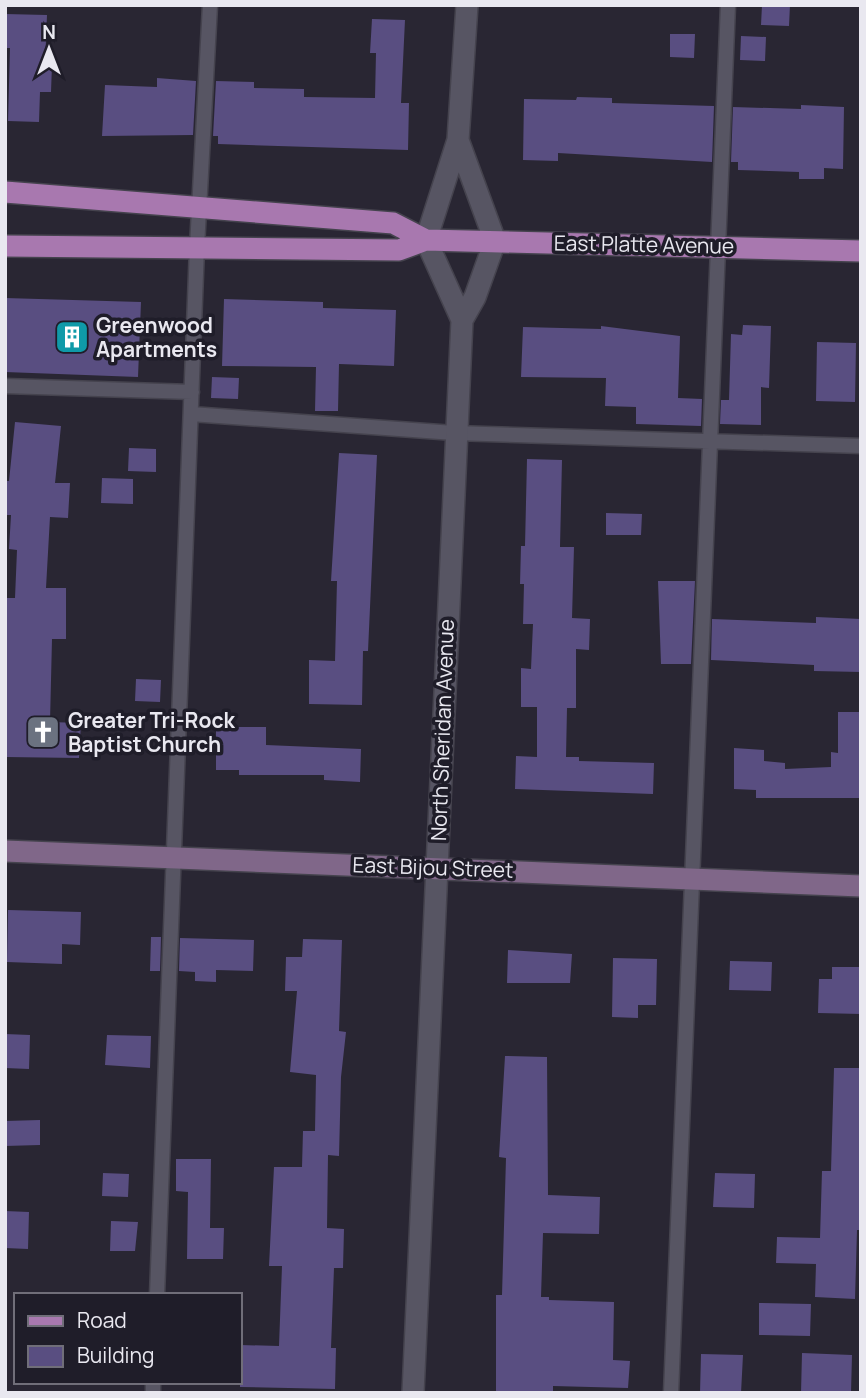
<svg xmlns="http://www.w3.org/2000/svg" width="866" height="1398" font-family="Manrope,sans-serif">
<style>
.building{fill:#594e81}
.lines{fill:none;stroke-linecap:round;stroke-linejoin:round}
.lane-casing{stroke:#45434e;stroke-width:17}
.street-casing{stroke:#45434e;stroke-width:24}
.secondary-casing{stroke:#45434e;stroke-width:24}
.primary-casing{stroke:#45434e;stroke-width:24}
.lane{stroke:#575563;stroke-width:14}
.street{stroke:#575563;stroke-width:21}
.secondary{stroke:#806789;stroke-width:21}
.primary{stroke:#a878af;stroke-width:21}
.labels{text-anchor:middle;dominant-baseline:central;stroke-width:7;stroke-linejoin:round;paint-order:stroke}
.street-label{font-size:21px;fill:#e9e8f0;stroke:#1f1d29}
.poi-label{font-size:21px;font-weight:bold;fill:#e9e8f0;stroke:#1f1d29;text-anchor:start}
</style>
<rect width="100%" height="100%" fill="#292633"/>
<!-- building -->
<path class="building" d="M762,5H790L789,26L761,25Z
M5,14L47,15L45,65H52L51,92H40L39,122L8,121L10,48H5Z
M372,19L405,20L401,103H409L408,150L218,144V136H213L216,81L254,82V88L304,89V97L375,98L376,53H370Z
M670,34H695L694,58L670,57Z
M741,36L766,37L765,61L740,60Z
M157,78L196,81L193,135L102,136L105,85L157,87Z
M577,97L612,98V103L714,106L712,162L558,153V161L523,160L524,99L576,100Z
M801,105L844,107L843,169L824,168V179H799V172L738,170V162H731L733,107L801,109Z
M5,298L141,302L138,377L5,372Z
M224,299L323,302V308L396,310L394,366L339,364L338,411H315L316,367L222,366Z
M743,325L771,326L769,388L761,387V425L720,424L721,400H729L731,334L742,335Z
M601,326L680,336L678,398L702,399L701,426L636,424V407L605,406L606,378L521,377L523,327L601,329Z
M817,342L856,343L855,402L816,401Z
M212,377L239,378L238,399L211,398Z
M15,422L61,426L55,483H70L68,518L50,517L46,588H66V639H52L50,722L81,723L79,758L6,757L7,598H15L17,550L9,549L11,515H5V481H9Z
M129,448L156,449V472L128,471Z
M339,453L377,455L368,651H363L362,705L309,704V660L335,661L337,581H331Z
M527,459L562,460L560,547H574L572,618L590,619L589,650L576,649V708H567L566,757H579V761L654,763L653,794L515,789L516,756L537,757V707H521V668L531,669L533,624H523L524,584H520L521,546H525Z
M102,478L133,479V504L101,503Z
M606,513L642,514L641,535H606Z
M658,581H695L691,664H661Z
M816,617L861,619V672L814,671V665L711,660L712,619L816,623Z
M136,679L161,680L160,702L135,701Z
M838,712H861V798H756V790L734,789V748L764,750V761L785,763V769L831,767V752L838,753Z
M216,727H266V745L361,749L360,782L324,780V775H239V770H216Z
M8,910L81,912L80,945L62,944V964L7,962Z
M151,937H161L160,971H150Z
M180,938L254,940L253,971L216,970V982L195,981V972L179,971Z
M303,939L342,940L339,1031L346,1032L341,1077L339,1156L328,1155L327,1228L344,1229L343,1268H334L331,1348H336L335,1389L240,1387V1345L279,1346L282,1266H269L274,1167H302L303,1131H315L316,1075L290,1072L297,991H285L286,957H302Z
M508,950L572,954L570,983H507Z
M613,958L657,959L656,1005H638V1018L612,1017Z
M730,961L772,962L771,991L729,990Z
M832,967H861V1014L818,1013L819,979H832Z
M5,1034L30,1035L29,1069L5,1068Z
M107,1035L151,1036L150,1068L105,1065Z
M505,1056L547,1057L548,1195L600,1197L599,1234L543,1233L541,1297H549V1300L614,1302L613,1360L630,1361L628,1388L553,1386V1393H496V1295H502L506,1158L499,1157Z
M834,1068H861V1230H857L855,1299L815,1297L816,1264L776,1263L777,1237L820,1238L822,1171H831Z
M40,1120V1145L5,1146V1121Z
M176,1159H211L210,1228H224L223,1259H187L188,1192L176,1191Z
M103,1173L129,1174L128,1197L102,1196Z
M715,1173L755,1174L754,1208L713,1207Z
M5,1211L29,1212L28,1249L5,1248Z
M111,1221L138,1222L135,1251H110Z
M759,1303L811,1304L810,1336L759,1335Z
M802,1353L852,1355L851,1393H801Z
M701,1354L743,1355L741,1393H700Z"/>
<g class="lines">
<!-- lane casing -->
<g class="lane-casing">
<path id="lane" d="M5,386L192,392
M191,414L454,433L861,446
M157,1295L197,247L210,5
M153,1393V1382
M671,1393L728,5"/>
</g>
<!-- street casing -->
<g class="street-casing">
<path id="street" d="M462,320L426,240L458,140L467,5
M413,1393L462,320L475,297L495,241L458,140"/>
</g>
<!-- secondary casing -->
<g class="secondary-casing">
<path id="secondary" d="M5,851L861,886"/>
</g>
<!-- primary casing -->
<g class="primary-casing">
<path id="primary" d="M5,192L393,223L426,240
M5,246L399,250L426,240L861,251"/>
</g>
<!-- lane -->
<use href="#lane" class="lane"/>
<!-- street -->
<use href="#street" class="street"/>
<!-- secondary -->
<use href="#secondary" class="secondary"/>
<!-- primary -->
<use href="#primary" class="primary"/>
</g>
<!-- icons -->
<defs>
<g id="building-square" transform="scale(1.75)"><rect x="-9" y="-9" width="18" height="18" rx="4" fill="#0f9aa8" stroke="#1f1d29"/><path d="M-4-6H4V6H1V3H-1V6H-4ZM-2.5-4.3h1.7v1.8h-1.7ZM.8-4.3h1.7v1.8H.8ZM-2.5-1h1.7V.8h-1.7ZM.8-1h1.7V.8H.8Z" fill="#fff"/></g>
<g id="church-square" transform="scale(1.75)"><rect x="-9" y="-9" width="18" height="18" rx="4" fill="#6b7280" stroke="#1f1d29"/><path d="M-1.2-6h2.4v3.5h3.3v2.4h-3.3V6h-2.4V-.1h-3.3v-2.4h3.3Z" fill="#fff"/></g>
</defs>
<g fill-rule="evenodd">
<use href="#building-square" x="72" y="337"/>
<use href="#church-square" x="43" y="732"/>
</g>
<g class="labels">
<!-- street labels -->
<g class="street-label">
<text transform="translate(644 244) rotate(1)">East Platte Avenue</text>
<text transform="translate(442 730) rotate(-88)">North Sheridan Avenue</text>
<text transform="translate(433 867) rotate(2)">East Bijou Street</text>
</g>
<!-- poi labels -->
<g class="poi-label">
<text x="96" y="325">Greenwood<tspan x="96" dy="24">Apartments</tspan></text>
<text x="68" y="720">Greater Tri-Rock<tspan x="68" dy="24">Baptist Church</tspan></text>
</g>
</g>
<!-- border -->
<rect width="866" height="1398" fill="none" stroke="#e9e8f0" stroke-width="14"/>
<!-- legend -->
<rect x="14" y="1293" width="228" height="91" fill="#1f1d29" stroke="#706e79" stroke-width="2"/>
<rect x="28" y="1316" width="35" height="10" fill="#a878af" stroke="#706e79" stroke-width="2"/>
<text x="77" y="1328" font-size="21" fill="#e9e8f0">Road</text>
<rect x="28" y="1346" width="35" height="21" fill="#594e81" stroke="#706e79" stroke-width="2"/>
<text x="77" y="1363" font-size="21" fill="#e9e8f0">Building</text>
<!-- north arrow -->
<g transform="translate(49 49)" stroke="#1f1d29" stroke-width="5" paint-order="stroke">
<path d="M0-5L12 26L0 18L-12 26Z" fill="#e9e8f0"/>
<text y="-10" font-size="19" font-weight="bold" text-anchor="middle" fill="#e9e8f0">N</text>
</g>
</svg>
